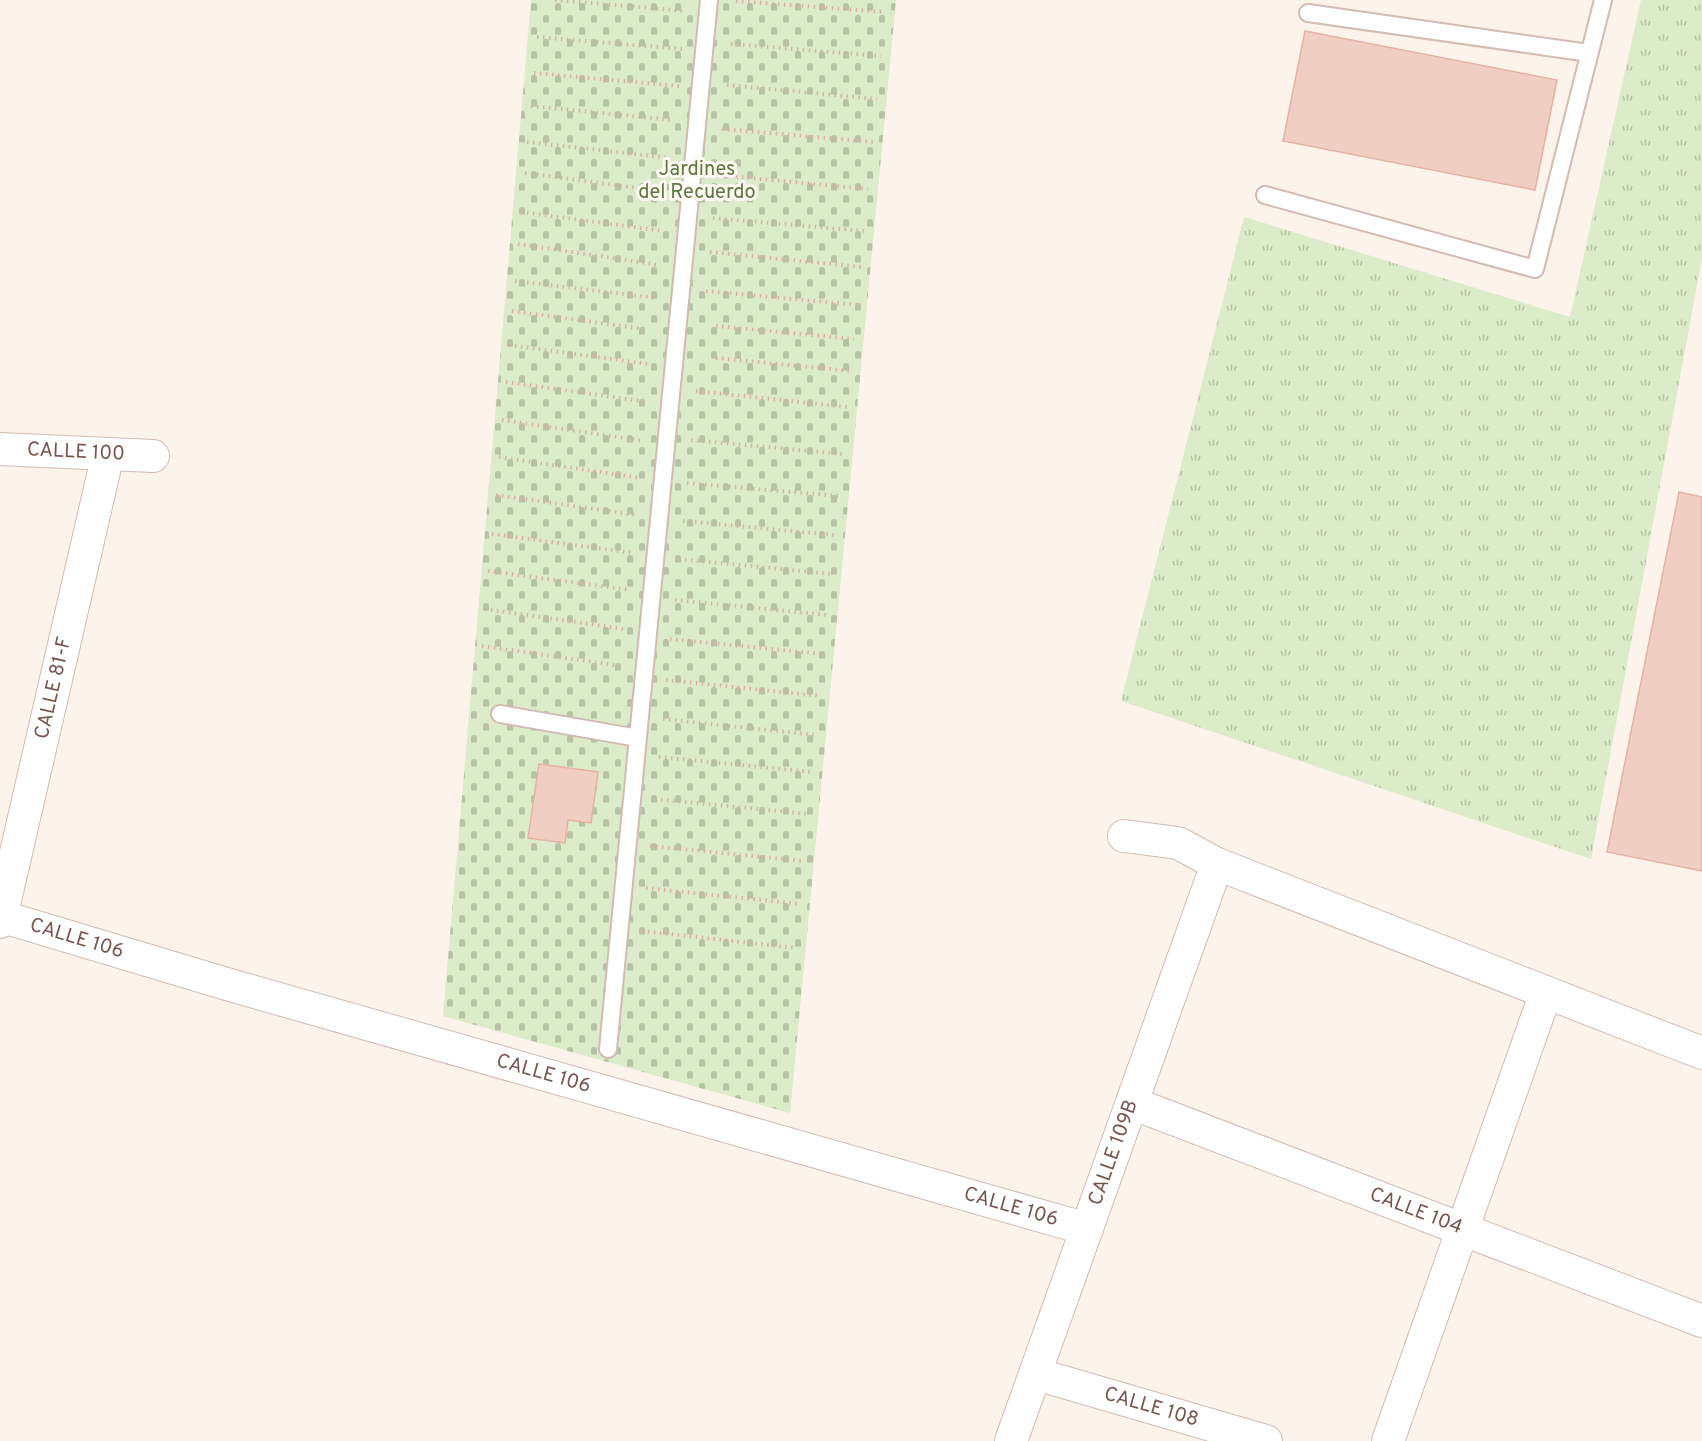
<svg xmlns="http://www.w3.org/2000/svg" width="1702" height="1441" font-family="Overpass,sans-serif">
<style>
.grass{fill:url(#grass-tufts)}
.cemetery{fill:url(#cemetery-stones)}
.building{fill:#f1cec3;stroke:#e4b2a4;stroke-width:1.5}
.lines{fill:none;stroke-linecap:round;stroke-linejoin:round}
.service-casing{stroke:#d2bbb3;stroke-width:20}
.minor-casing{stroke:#d2bbb3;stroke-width:34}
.path{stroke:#d7b1a6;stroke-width:4;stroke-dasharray:1.5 4.5;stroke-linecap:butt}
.service{stroke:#fff;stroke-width:16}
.minor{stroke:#fff;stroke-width:32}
.labels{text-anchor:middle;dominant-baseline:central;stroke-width:6;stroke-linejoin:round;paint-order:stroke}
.park-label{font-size:20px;fill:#5b7743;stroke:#fff8f2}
.street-label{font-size:20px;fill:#78564e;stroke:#fff8f2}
</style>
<defs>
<pattern id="grass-tufts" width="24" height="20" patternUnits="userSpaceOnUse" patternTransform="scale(1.5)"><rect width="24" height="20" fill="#dcebc9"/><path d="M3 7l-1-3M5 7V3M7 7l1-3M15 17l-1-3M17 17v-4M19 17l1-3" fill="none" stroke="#b7c1a5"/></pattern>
<pattern id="cemetery-stones" width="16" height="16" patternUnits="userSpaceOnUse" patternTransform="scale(1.5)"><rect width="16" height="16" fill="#dcebc9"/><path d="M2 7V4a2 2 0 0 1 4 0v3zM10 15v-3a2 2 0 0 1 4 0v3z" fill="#b7c1a5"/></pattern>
</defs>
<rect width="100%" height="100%" fill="#fcf3eb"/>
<!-- grass -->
<path class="grass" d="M1641,0H1702V258L1591,859L1121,701L1244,217L1570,317Z"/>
<!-- cemetery -->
<path class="cemetery" d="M531,0H896L790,1113L443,1016Z"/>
<!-- building -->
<path class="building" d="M1305,31L1557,80L1535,190L1283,141Z
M1679,492L1702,497V871L1607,852Z
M539,764L598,772L591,823L568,820L565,843L528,838Z"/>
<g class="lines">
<!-- service casing -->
<g class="service-casing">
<path id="service" d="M1308,13L1589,53
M1265,195L1535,269L1603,0
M500,714L638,738
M608,1049L709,0"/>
</g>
<!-- minor casing -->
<g class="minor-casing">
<g id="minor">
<path id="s1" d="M0,449L153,456"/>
<path d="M1124,836L1178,843L1217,864L1702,1053"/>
<path id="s2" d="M0,916L230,985L1087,1229"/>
<path id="s3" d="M0,922L108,454"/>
<path id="s4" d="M1132,1103L1702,1321"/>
<path id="s5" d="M1036,1374L1266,1441"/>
<path id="s6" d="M1011,1441L1217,864"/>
<path d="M1388,1441L1546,992"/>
</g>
</g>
<!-- path -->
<path class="path" d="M555,0L686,11
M736,1L885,12
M537,37L683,49
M731,44L881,56
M534,73L679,86
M727,85L877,99
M531,106L673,120
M722,129L873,142
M527,142L670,158
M525,173L667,192
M718,175L868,189
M521,212L663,231
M713,218L864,231
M518,244L660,265
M710,252L861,267
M515,281L657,298
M706,291L857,305
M512,311L644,329
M716,326L854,339
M509,345L648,364
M716,358L851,371
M506,382L648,402
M696,391L847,407
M502,420L644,441
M691,440L843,454
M499,457L641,478
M687,483L839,496
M496,495L637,515
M683,521L835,535
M492,534L634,553
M679,559L831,574
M488,571L630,590
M675,600L828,615
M485,609L624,629
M670,639L824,654
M482,646L621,666
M666,680L820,696
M663,719L816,735
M659,757L812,772
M655,799L809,814
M650,846L804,861
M646,888L800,904
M642,931L796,948"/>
<!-- service -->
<use href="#service" class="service"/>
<!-- minor -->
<use href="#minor" class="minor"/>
</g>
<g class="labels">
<!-- park labels -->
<g class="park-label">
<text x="697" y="170">Jardines<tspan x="697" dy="23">del Recuerdo</tspan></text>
</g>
<!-- street labels -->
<g class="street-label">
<text stroke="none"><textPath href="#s1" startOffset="76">CALLE 100</textPath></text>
<text stroke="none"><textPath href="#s3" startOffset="240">CALLE 81-F</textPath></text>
<text stroke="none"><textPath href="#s2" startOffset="80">CALLE 106</textPath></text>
<text stroke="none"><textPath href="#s2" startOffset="566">CALLE 106</textPath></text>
<text stroke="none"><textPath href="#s6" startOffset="306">CALLE 109B</textPath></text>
<text stroke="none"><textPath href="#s2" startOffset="1052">CALLE 106</textPath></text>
<text stroke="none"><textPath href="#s4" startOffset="304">CALLE 104</textPath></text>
<text stroke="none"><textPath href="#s5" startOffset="120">CALLE 108</textPath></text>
</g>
</g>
</svg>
